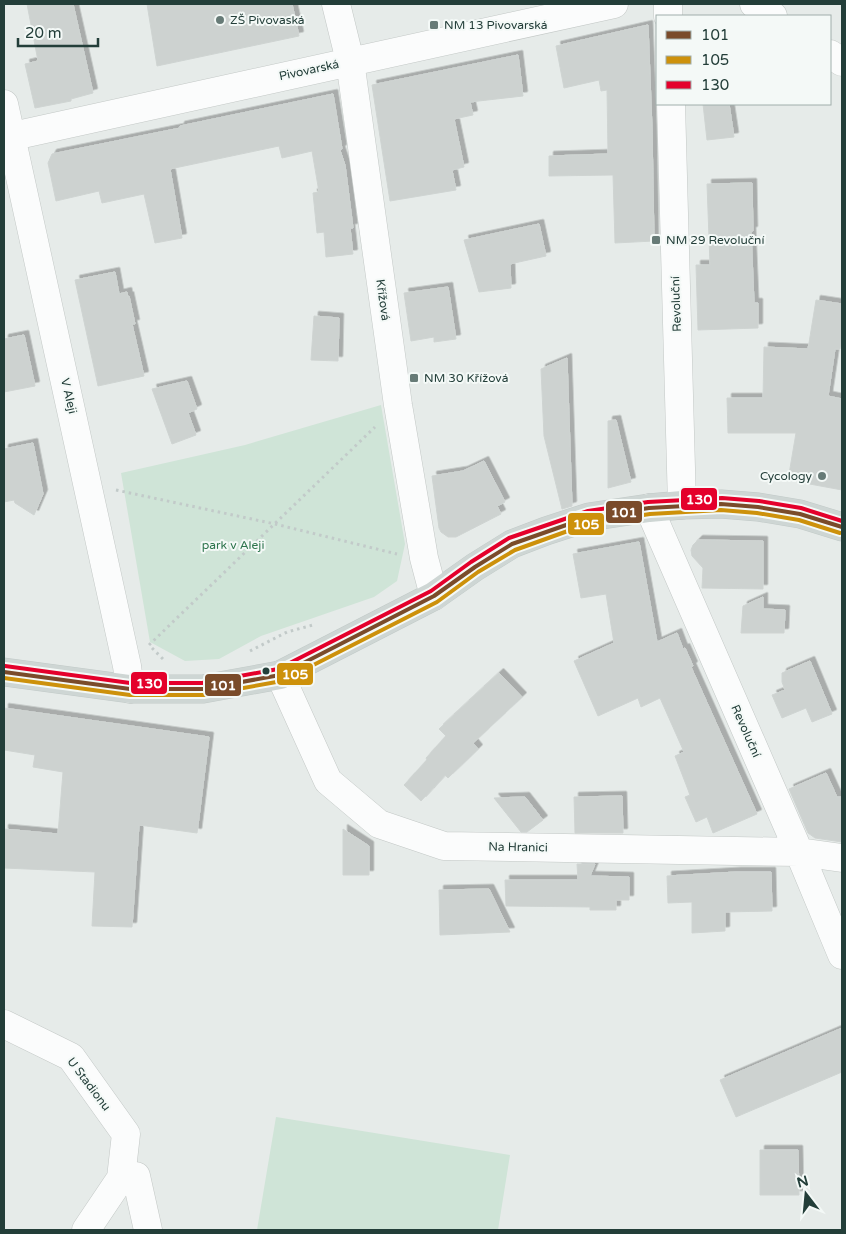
<svg xmlns="http://www.w3.org/2000/svg" width="846" height="1234" font-family="'Varela Round',sans-serif">
<style>
.green{fill:#cfe4d7}
.building{fill:#cdd2d0;stroke:#cfd4d2;filter:url(#shadow)}
.lines{fill:none;stroke-linecap:round;stroke-linejoin:round}
.minor-casing{stroke:#c3c8c6;stroke-width:29}
.major-casing{stroke:#c2cac8;stroke-width:29}
.path{stroke:#c2cac9;stroke-width:3;stroke-dasharray:2.5 4;stroke-linecap:butt}
.minor{stroke:#fbfcfc;stroke-width:28}
.major{stroke:#ced6d4;stroke-width:28}
.bus-1-casing{stroke:#f4f9f7;stroke-width:8}
.bus-2-casing{stroke:#f4f9f7;stroke-width:8}
.bus-3-casing{stroke:#f4f9f7;stroke-width:8}
.bus-1{stroke:#7a4b2a;stroke-width:4}
.bus-2{stroke:#cd910b;stroke-width:4}
.bus-3{stroke:#e4002b;stroke-width:4}
.poi-dot{fill:#677b77;stroke:#f4f9f7;stroke-width:2}
.bus-dot{fill:#233e39;stroke:#f4f9f7;stroke-width:2}
.labels{text-anchor:middle;dominant-baseline:central;stroke-width:4;stroke-linejoin:round;paint-order:stroke}
.poi-label{font-size:12px;fill:#233e39;stroke:#f4f9f7;text-anchor:start}
.street-label{font-size:12px;fill:#233e39;stroke:#f4f9f7}
.park-label{font-size:12px;fill:#2e754d;stroke:#f4f9f7}
.line-badge{stroke:#f4f9f7;stroke-width:2}
.badge-label{font-size:14px;text-anchor:middle;font-weight:bold;fill:#fff}
</style>
<defs>
<filter id="shadow"><feDropShadow dx="4.5" dy="-4.5" stdDeviation="0" flood-color="#0004"/></filter>
</defs>
<rect width="100%" height="100%" fill="#e6ebe9"/>
<!-- green -->
<path class="green" d="M381,405L405,544L397,581L374,597L261,636L219,659L185,661L150,642L121,473L245,445Z
M276,1117L510,1155L498,1230H257Z"/>
<!-- building -->
<path class="building" d="M27,4H73L93,93L71,99V101L35,108L25,64L38,61Z
M147,4H292L299,36L157,66Z
M648,25L652,129L654,241L615,243L613,175L549,176V156L608,154L607,90L601,91L599,80L564,88L556,46Z
M518,55L523,96L470,102L473,115L454,119L464,167L452,170L456,190L390,201L372,85Z
M333,94L342,149L340,150L345,165L353,228H350L353,254L326,257L324,232L317,233L313,193L319,192L312,151L282,158L279,146L170,169L182,238L155,243L144,194L102,203L99,191L56,201L48,163L52,154L180,128V126Z
M703,104H729L734,137L707,140Z
M752,183L753,231H751L754,303H758V328L698,330L696,265H710L707,184Z
M539,224L546,256L510,264L511,288L479,292L464,240Z
M115,272L119,294L127,292L128,297L129,296L135,324H132L144,376L98,386L75,280Z
M448,287L456,339L434,342V337L411,341L404,293Z
M816,300L842,304V336L840,349H835L828,396L842,399V490L788,480L796,433H728L727,398H763L764,347L808,349Z
M314,316L339,318L338,361L311,360Z
M24,335L35,386L4,392V339Z
M567,358L572,506L562,509L544,436L541,369Z
M187,381L197,409L188,413L196,435L172,444L152,389Z
M616,420L631,482L608,488V421Z
M33,443L43,494L34,515L15,503L14,500L4,502V449Z
M484,461L505,502L497,506L501,514L456,537H448L441,532L439,528L432,476L463,471Z
M698,540L763,541V589L702,588L703,568L692,556L691,550L693,545Z
M639,542L657,642L677,633L683,649L685,648L693,666L691,667L757,814L713,833L707,817L696,822L685,797L690,795L675,756L684,752L660,698L641,707L638,698L598,716L574,661L614,643L606,594L581,598L573,554Z
M763,597V609L785,610L784,633H741L743,606Z
M810,661L832,714L812,722L806,708L782,718L772,695L785,690L782,682V673Z
M499,673L522,697L473,743L478,749L448,778L445,775L421,801L404,785L427,760L426,758L446,736L439,729Z
M4,708L209,737L197,833L139,825L132,927L92,926L95,872L4,868V829L58,834L63,772L33,767L35,755L4,750Z
M826,773L837,797H842V842L815,838L808,833L789,789Z
M622,796L623,833H575L574,797Z
M525,797L543,820L527,832H521L494,798Z
M343,829L369,846V875H343Z
M577,864H595L590,876L629,877V900H616V910H590V907L506,906L505,880H578Z
M736,872H771L772,911L725,912V931L692,933V902L668,903L667,876Z
M489,889L510,932L440,935L439,890Z
M842,1028V1072L736,1117L720,1080Z
M760,1150H798L799,1195H760Z"/>
<g class="lines">
<!-- minor casing -->
<g class="minor-casing">
<path id="minor" d="M336,4L350,61L398,405L424,558L434,596
M668,4V16
M754,4L773,16
M830,54L842,62
M4,104L127,666L130,689
M671,104L682,505
M4,138L614,4
M649,508L799,852L842,955
M280,675L328,781L379,824L444,846L799,852L842,858
M4,1024L71,1057L126,1134L121,1178L86,1230
M121,1178L136,1176L148,1230"/>
</g>
<!-- major casing -->
<g class="major-casing">
<path id="major" d="M4,672L130,689H203L280,675L434,596L475,567L512,544L546,531L589,517L649,508L682,505L721,504L758,507L800,514L842,527"/>
</g>
<!-- path -->
<path class="path" d="M116,490L275,524L397,554
M149,645L375,427
M152,648L165,661
M250,651L287,632L313,625"/>
<!-- minor -->
<use href="#minor" class="minor"/>
<!-- major -->
<use href="#major" class="major"/>
<!-- bus-1 casing -->
<g class="bus-1-casing">
<path id="bus-1" d="M4,672L130,689H203L280,675L434,596L475,567L512,544L589,517L649,508L721,504L758,507L800,514L842,527"/>
</g>
<!-- bus-2 casing -->
<g class="bus-2-casing">
<path id="bus-2" d="M4,678L130,695H204L282,681L437,602L478,572L515,550L590,523L650,514L721,510L757,513L799,520L840,533"/>
</g>
<!-- bus-3 casing -->
<g class="bus-3-casing">
<path id="bus-3" d="M5,666L130,683H202L278,669L431,591L471,562L509,538L588,511L648,502L722,498L759,501L801,508L842,521"/>
</g>
<!-- bus-1 -->
<use href="#bus-1" class="bus-1"/>
<!-- bus-2 -->
<use href="#bus-2" class="bus-2"/>
<!-- bus-3 -->
<use href="#bus-3" class="bus-3"/>
</g>
<!-- markers -->
<g class="poi-dot">
<circle cx="220" cy="20" r="5"/>
<rect x="429" y="20" width="10" height="10" rx="2.5"/>
<rect x="651" y="235" width="10" height="10" rx="2.5"/>
<rect x="409" y="373" width="10" height="10" rx="2.5"/>
<circle cx="822" cy="476" r="5"/>
</g>
<circle class="bus-dot" cx="266" cy="671" r="4.5"/>
<g class="labels">
<!-- poi labels -->
<g class="poi-label">
<text x="230" y="20">ZŠ Pivovaská</text>
<text x="444" y="25">NM 13 Pivovarská</text>
<text x="666" y="240">NM 29 Revoluční</text>
<text x="424" y="378">NM 30 Křížová</text>
<text x="812" y="476" text-anchor="end">Cycology</text>
</g>
<!-- street labels -->
<g class="street-label">
<text transform="translate(309 70) rotate(-12)">Pivovarská</text>
<text transform="translate(383 300) rotate(82)">Křížová</text>
<text transform="translate(676 304) rotate(-92)">Revoluční</text>
<text transform="translate(69 396) rotate(77)">V Aleji</text>
<text transform="translate(746 731) rotate(66)">Revoluční</text>
<text transform="translate(518 847) rotate(1)">Na Hranici</text>
<text transform="translate(89 1084) rotate(53)">U Stadionu</text>
</g>
<!-- park labels -->
<g class="park-label">
<text x="233" y="545">park v Aleji</text>
</g>
</g>
<g class="line-badge">
<rect x="680" y="487" width="38" height="24" rx="5" fill="#e4002b"/>
<rect x="605" y="500" width="38" height="24" rx="5" fill="#7a4b2a"/>
<rect x="567" y="512" width="38" height="24" rx="5" fill="#cd910b"/>
<rect x="276" y="662" width="38" height="24" rx="5" fill="#cd910b"/>
<rect x="130" y="671" width="38" height="24" rx="5" fill="#e4002b"/>
<rect x="204" y="673" width="38" height="24" rx="5" fill="#7a4b2a"/>
</g>
<g class="badge-label">
<text x="699" y="504">130</text>
<text x="624" y="517">101</text>
<text x="586" y="529">105</text>
<text x="295" y="679">105</text>
<text x="149" y="688">130</text>
<text x="223" y="690">101</text>
</g>
<!-- border -->
<rect width="846" height="1234" fill="none" stroke="#233e39" stroke-width="10"/>
<!-- legend -->
<rect x="656" y="15" width="175" height="90" fill="#f4f9f7" stroke="#a0aeab"/>
<rect x="666" y="31" width="25" height="8" fill="#7a4b2a" stroke="#a0aeab"/>
<text x="701" y="40" font-size="15" fill="#233e39">101</text>
<rect x="666" y="56" width="25" height="8" fill="#cd910b" stroke="#a0aeab"/>
<text x="701" y="65" font-size="15" fill="#233e39">105</text>
<rect x="666" y="81" width="25" height="8" fill="#e4002b" stroke="#a0aeab"/>
<text x="701" y="90" font-size="15" fill="#233e39">130</text>
<!-- north arrow -->
<g transform="translate(806 1194) rotate(344)" stroke="#f4f9f7" stroke-width="4" paint-order="stroke">
<path d="M0-4L9 19L0 12L-9 19Z" fill="#233e39"/>
<text y="-8" font-size="14" font-weight="bold" text-anchor="middle" fill="#233e39">N</text>
</g>
<!-- scale -->
<path d="M18 38v8h80v-8" fill="none" stroke="#233e39" stroke-width="2.5"/>
<text x="25" y="38" font-size="15" fill="#233e39" stroke="#f4f9f7" stroke-width="4" paint-order="stroke">20 m</text>
</svg>
